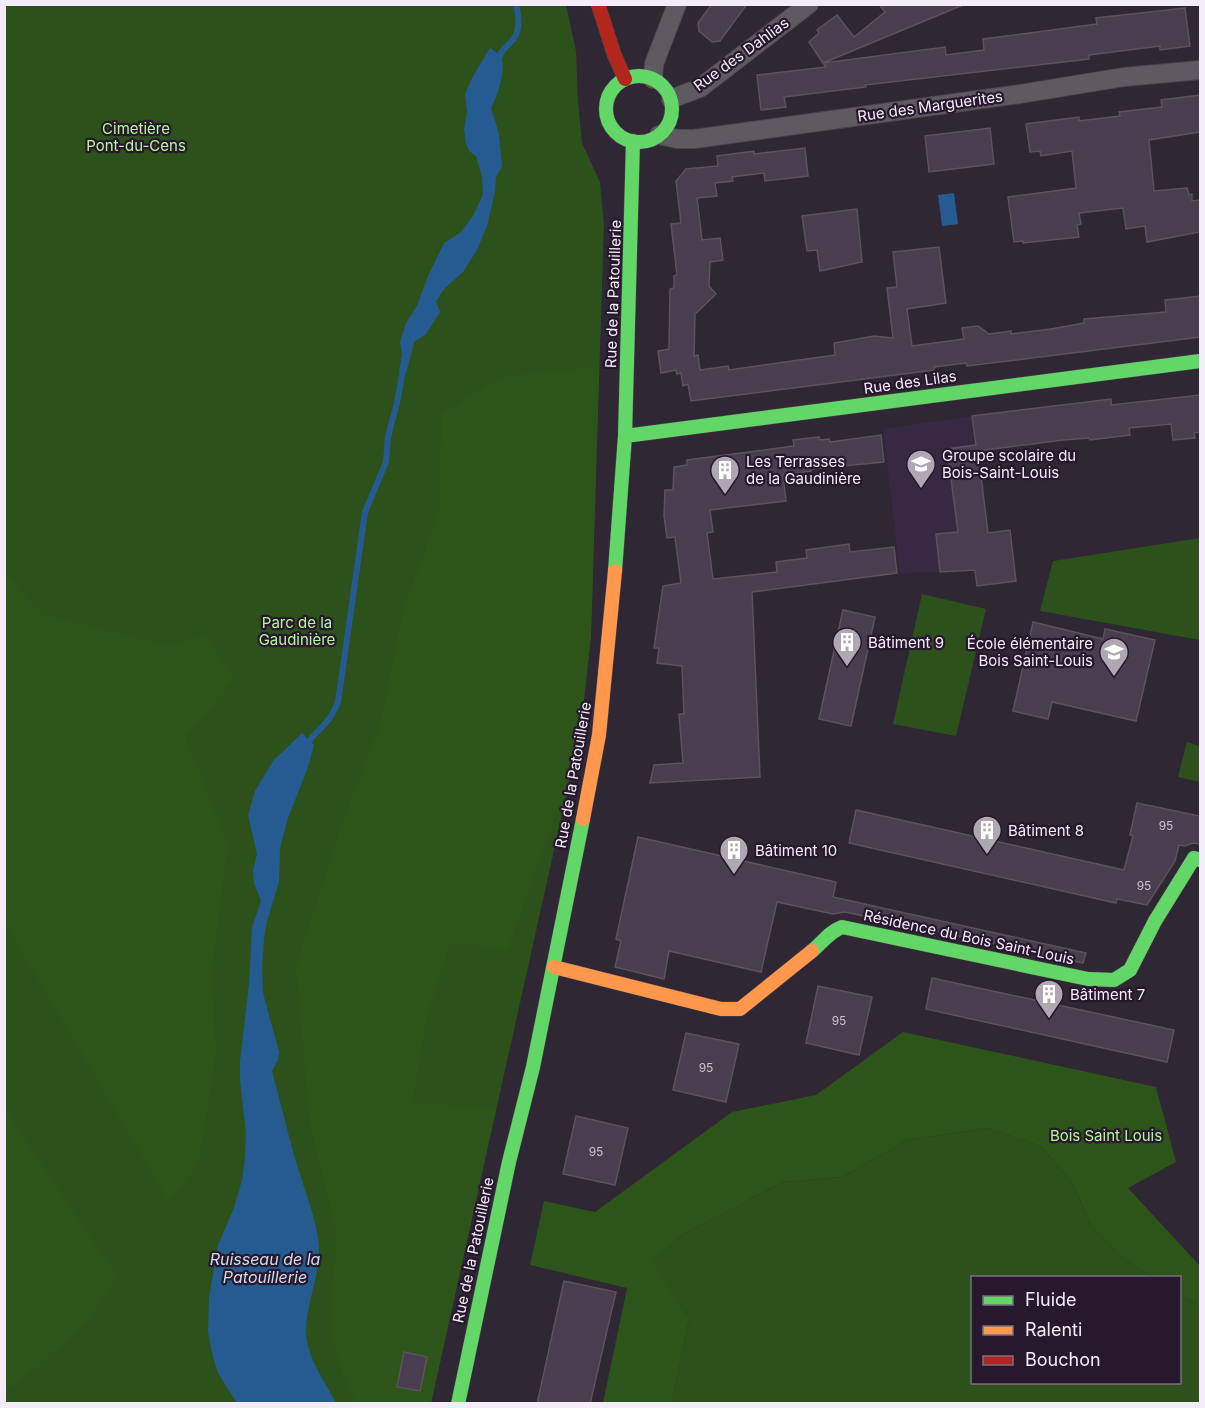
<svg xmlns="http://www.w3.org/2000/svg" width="1205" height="1408" font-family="Inter,sans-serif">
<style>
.built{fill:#392842}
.green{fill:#2c511b}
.forest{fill:#2d5519}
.water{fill:#265b92}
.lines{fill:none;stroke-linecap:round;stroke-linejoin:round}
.stream{stroke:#265b92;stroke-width:6}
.building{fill:#4a3d4f;stroke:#5a525d;stroke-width:1.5}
.street-casing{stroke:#4b454f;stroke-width:20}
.fast-casing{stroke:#4b454f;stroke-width:15}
.slow-casing{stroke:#4b454f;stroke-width:15}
.jam-casing{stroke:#4b454f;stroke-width:15}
.street{stroke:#5f5962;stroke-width:18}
.fast{stroke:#63d668;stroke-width:14}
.slow{stroke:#ff974d;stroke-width:14}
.jam{stroke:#b3261e;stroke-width:14}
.labels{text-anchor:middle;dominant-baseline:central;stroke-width:4.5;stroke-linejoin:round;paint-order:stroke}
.number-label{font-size:12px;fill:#cac0cf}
.street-label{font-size:15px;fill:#f5ecfa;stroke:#27182d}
.park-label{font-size:15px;fill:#b3f898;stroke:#27182d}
.poi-label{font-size:15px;fill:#f5ecfa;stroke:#27182d;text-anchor:start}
.water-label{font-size:16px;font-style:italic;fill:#ceddee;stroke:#27182d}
</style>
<rect width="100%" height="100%" fill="#2f2733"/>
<!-- built -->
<path class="built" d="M972,416L976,445L948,449L958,532L936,535L940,572L900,573L883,429Z"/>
<!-- green -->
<path class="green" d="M5,5H566L576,51L578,100L582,143L600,182L604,224L591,636L582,718L571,774L431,1403L5,1404Z
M1200,538V640L1040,611L1053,561Z
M922,594L986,609L956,736L893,724Z
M1187,742L1200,746V782L1178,777Z
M987,1128L1041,1146L1073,1184L1091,1225L1124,1259L1154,1277L972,1278V1382H1180V1294L1200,1307V1403H672L689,1319L651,1262L683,1234L783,1182L842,1177L907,1140Z"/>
<!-- forest -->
<path class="forest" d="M599,367L591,636L582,718L571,774L508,949L451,943L427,1016L413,1102L496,1109L431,1403H356L343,1375L332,1340L331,1294L337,1237L309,1119L296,966L345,815L380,725L403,610L440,508L441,414L503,376Z
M5,574L42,614L168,646L207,635L234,680L186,738L228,845L212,972L216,1054L199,1163L169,1202L13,937L5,919Z
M903,1032L1156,1087L1176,1162L1128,1188L1200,1266V1307L1180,1294V1278L1154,1277L1124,1259L1091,1225L1073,1184L1041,1146L987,1128L907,1140L842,1177L783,1182L683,1234L652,1262L689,1319L672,1403H603L627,1288L530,1265L544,1201L595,1212L732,1112L816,1095Z
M4,1107L117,1276L87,1323L30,1373L5,1391Z"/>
<!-- water -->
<path class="water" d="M490,48C494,51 498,53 501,57C507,69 497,97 491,108L499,134L502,167L496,177L495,192L487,226L477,250L463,272L445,288L436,301L440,312L426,334L414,342L406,374L399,371L402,355L400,342L406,323L417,306L428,276L444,243L461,232L473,216L483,194L482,177L476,156L469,151L466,143L464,129L467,112L465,94L472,78Z
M954,193L958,224L942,226L938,195Z
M302,733L314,745L307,770L288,818L280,848L279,882L267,921L264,938L262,970L263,993L279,1052L278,1060L272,1071C281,1103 288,1136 298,1168C305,1191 314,1213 318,1238C323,1271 306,1300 306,1332C307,1359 325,1381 336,1403H237L218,1373L213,1357L208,1332L209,1298L218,1245L234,1208L242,1180L245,1158L246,1133L240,1080V1061L249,984L252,927L261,901L254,883L253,870L257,854L248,815L255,791L273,761Z"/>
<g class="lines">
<!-- stream -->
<path class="stream" d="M498,60C501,50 506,47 513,40C521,30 519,16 516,4
M307,746C310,737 316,734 322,727C329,720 335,711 338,702L365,512L386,462L388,437L397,403L404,364"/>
</g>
<!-- building -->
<path class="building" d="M712,4H747L720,41L712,42L699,31L698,23Z
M879,4H963V5L823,63L809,42L819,33L817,30L837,15L854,37L885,12Z
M1185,8L1190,46L1160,50V46L1089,55V59L865,85L866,87L784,97L786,107L761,110L757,75L826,67L823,63L945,47L946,55L984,50L983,39L1097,24L1096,18Z
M1200,95V132L1149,140L1154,191L1187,188L1189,195L1192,194V201L1200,200V232L1147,242L1145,226L1126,229L1123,208L1079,213L1081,224L1077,225L1079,237L1023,243V241L1014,242L1008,197L1076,188L1072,151L1041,156L1040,151L1030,152L1026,124L1079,117V121L1120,116L1119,112L1162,107L1161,100Z
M990,128L994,164L929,172L925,136Z
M805,148L808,176L765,181L764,173L732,177L733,181L715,183L717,196L697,198L702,240L720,238L723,260L710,262L709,286L716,294L695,314L694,356L698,355L700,370L728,366L729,370L835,355L834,343L874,336L893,338L887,288L897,287L893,252L939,247L946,303L907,309L912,346L964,339L962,328L978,326L989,334L1011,331V334L1051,329L1084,323V319L1166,312L1165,300L1200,296V337L967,366L966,363L934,367V370L691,401L688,384L683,386L681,373L677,374L676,370L661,373L658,351L669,349L670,289L674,288V276L677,275L671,224L681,223L676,181L686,169L718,166L717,156L754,151V154Z
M857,209L862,262L820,271L817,250L807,251L802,216Z
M1200,395V432L1194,433L1195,438L1173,440L1171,424L1129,428L1130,435L1090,440L1089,438L1063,440L978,451L988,533L1010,530L1016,581L977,586L975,570L940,572L936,534L958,532L947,449L976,445L972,416L1111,399V405Z
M881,435L884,462L811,469V471L783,475L786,501L710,510L713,532L707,533L713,579L777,572L776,562L807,558L806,550L849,544L850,552L894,547L897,573L752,592L760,777L650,783L654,765L683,763L679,714H684L682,666L657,663L659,648H654L663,586L681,583L675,537L667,538L664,516L665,490H673L674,467L687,465V460L794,446L793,440L819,437L820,440L829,439L830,442Z
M843,610L875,617L851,726L819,719Z
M1033,622L1103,639L1105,629L1155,640L1136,721L1052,702L1048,719L1013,711Z
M1137,803L1200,816V844L1193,843L1185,846L1179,845L1175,861L1147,905L1117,899L1116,903L849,843L856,810L1124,870L1133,836L1130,835Z
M638,837L836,882L833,897L1086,953L1083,963L845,912L833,914L777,902L761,972L669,951L664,979L615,967L621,941L616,939Z
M932,978L1174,1030L1167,1062L926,1009Z
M818,986L872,997L859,1055L806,1043Z
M686,1033L739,1044L726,1102L673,1090Z
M576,1116L628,1128L615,1185L563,1174Z
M564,1281L616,1292L590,1404H537Z
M404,1352L427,1357L420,1391L397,1387Z"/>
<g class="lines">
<!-- street casing -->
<g class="street-casing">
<path id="street" d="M653,79L654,64L677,4
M671,99L700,88L809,4
M659,135L678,139H694L1020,94L1124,77L1200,70"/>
</g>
<!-- fast casing -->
<g class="fast-casing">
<path id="fast" d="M606 109a33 33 0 1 1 66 0a33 33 0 1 1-66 0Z
M625,436L1200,361
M615,571L625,436L633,141
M812,951C823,942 829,932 842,927L1088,979L1114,980L1130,970L1155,921L1194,858L1200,860
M458,1404L509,1162L533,1067L583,819"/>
</g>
<!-- slow casing -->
<g class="slow-casing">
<path id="slow" d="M583,819L599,735L615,571
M554,967L721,1009H740L812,951"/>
</g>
<!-- jam casing -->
<g class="jam-casing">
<path id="jam" d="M598,4L614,54L625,79"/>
</g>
<!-- street -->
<use href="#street" class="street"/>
<!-- fast -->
<use href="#fast" class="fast"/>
<!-- slow -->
<use href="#slow" class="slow"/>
<!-- jam -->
<use href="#jam" class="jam"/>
</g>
<!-- icons -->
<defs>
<g id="school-pin" transform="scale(1.5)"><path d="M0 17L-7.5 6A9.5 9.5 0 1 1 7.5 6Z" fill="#b0a7b4" stroke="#27182d"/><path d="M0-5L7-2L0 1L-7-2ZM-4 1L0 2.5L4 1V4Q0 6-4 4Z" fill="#fff"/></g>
<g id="building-pin" transform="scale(1.5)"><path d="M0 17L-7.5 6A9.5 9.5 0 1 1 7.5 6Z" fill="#b0a7b4" stroke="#27182d"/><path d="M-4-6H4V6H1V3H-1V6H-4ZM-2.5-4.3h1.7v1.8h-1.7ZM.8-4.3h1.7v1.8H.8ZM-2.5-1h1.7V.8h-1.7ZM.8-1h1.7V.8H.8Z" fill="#fff"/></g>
</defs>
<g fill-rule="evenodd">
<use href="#school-pin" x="921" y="464"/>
<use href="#building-pin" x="725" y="470"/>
<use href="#building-pin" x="847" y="642"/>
<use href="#school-pin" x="1114" y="652"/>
<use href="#building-pin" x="987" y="830"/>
<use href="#building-pin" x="734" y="850"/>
<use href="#building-pin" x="1049" y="994"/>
</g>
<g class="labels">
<!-- number labels -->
<g class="number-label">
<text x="1166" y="825">95</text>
<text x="1144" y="885">95</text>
<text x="839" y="1020">95</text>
<text x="706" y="1067">95</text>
<text x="596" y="1151">95</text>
</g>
<!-- street labels -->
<g class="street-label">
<text transform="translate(741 54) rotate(-36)">Rue des Dahlias</text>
<text transform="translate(930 106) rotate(-8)">Rue des Marguerites</text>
<text transform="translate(613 294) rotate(-88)">Rue de la Patouillerie</text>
<text transform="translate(910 382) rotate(-8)">Rue des Lilas</text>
<text transform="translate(573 775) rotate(-80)">Rue de la Patouillerie</text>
<text transform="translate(969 937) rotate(12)">Résidence du Bois Saint-Louis</text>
<text transform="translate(473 1250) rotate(-78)">Rue de la Patouillerie</text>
</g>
<!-- park labels -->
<g class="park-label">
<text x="136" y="128">Cimetière<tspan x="136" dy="17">Pont-du-Cens</tspan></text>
<text x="297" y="622">Parc de la<tspan x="297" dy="17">Gaudinière</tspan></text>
<text x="1106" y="1135">Bois Saint Louis</text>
</g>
<!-- poi labels -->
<g class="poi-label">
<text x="942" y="455">Groupe scolaire du<tspan x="942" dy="17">Bois-Saint-Louis</tspan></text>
<text x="746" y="461">Les Terrasses<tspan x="746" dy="17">de la Gaudinière</tspan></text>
<text x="868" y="642">Bâtiment 9</text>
<text x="1093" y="643" text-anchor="end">École élémentaire<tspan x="1093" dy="17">Bois Saint-Louis</tspan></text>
<text x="1008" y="830">Bâtiment 8</text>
<text x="755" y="850">Bâtiment 10</text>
<text x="1070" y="994">Bâtiment 7</text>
</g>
<!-- water labels -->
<g class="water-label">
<text x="265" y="1259">Ruisseau de la<tspan x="265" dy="18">Patouillerie</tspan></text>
</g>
</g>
<!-- border -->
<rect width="1205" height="1408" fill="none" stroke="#f5ecfa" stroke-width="12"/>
<!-- legend -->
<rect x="971" y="1276" width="210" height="108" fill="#27182d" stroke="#796d7f" stroke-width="1.5"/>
<rect x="983" y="1296" width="30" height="9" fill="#63d668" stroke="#796d7f" stroke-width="1.5"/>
<text x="1025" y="1306" font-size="18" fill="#f5ecfa">Fluide</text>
<rect x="983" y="1326" width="30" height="9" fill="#ff974d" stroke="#796d7f" stroke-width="1.5"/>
<text x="1025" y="1336" font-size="18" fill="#f5ecfa">Ralenti</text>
<rect x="983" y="1356" width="30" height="9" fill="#b3261e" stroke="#796d7f" stroke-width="1.5"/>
<text x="1025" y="1366" font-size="18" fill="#f5ecfa">Bouchon</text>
</svg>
